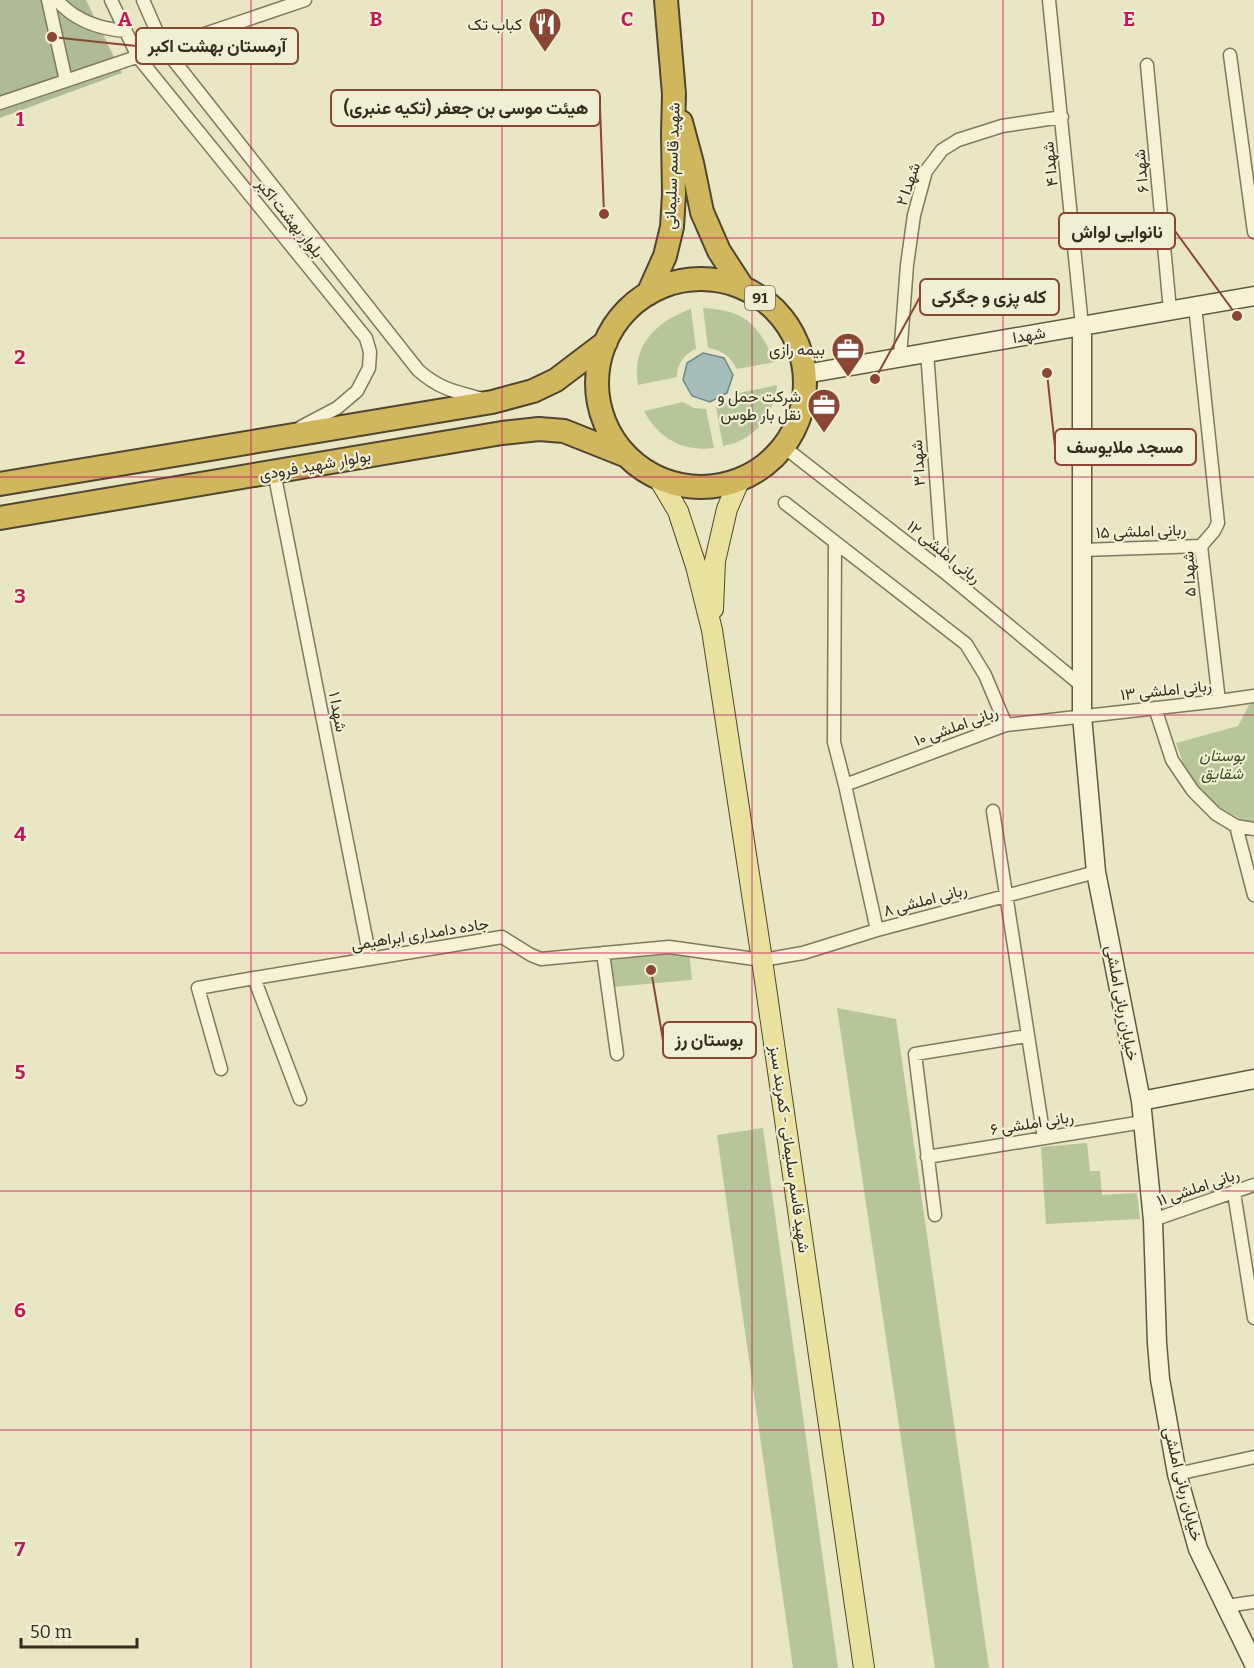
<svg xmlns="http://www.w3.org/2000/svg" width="1254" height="1668" font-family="Bitter,Vazirmatn,serif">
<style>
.green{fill:#b7c699}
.cemetery{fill:#afbb97}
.water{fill:#a5bdbb;stroke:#6d8a89;stroke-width:1.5}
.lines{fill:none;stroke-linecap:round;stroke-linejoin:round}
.street-casing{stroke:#82785c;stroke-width:15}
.secondary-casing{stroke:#63593f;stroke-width:21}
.primary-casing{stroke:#504630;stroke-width:22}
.highway-casing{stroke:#504630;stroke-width:26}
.street{stroke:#f5f2d6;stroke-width:12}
.secondary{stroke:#f5f2d6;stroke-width:18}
.primary{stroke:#e9e29f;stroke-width:20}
.highway{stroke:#d0b65d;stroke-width:22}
.grid{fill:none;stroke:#c2185b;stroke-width:1.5;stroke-opacity:0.55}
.labels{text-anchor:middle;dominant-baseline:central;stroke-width:4.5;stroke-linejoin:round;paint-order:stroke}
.shield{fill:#f1efd3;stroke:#6c6755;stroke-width:1.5}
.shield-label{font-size:15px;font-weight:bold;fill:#332d1f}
.poi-label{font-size:16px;fill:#332d1f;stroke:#f1efd3;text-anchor:end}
.street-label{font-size:16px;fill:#332d1f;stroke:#f1efd3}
.park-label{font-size:16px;font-style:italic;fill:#3c4d27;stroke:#f1efd3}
.grid-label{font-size:20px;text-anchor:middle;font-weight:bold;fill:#c2185b;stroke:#f1efd3;stroke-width:4.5;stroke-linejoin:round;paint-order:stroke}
.leader{fill:none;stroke:#8a4533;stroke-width:2}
.callout-dot{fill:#8a4533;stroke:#f1efd3;stroke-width:2}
.callout{fill:#f1efd3;stroke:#8a4533;stroke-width:2}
.callout-label{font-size:18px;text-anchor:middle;font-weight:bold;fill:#332d1f}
</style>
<rect width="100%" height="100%" fill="#e9e6c4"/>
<!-- green -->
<path class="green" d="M703,308C745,310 758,324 775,362L737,369C730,356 722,350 708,348Z
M691,309L696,349C684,354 677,364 677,377L638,385C631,345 657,321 691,309Z
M777,385C774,416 754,441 723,446L716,407L730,401L739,393Z
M683,402L694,408L706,409L714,448C683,452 659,439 644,411Z
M1250,703H1254V824C1226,814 1204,800 1188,773C1182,764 1180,753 1176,743L1238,726Z
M689,953L692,980L612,987L610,960Z
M837,1008L896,1019L989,1668H935Z
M763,1128L838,1668H793L717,1135Z
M1087,1143L1090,1171H1100L1102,1195L1137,1193L1140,1219L1046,1224L1041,1147Z"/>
<!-- cemetery -->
<path class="cemetery" d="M0,0H86L122,73L0,118Z"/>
<!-- water -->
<path class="water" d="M703,353L724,358L733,375L727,393L710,402L692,396L683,380L687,363Z"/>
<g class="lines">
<!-- street casing -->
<g class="street-casing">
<path id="street" d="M48,0L66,81
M57,0C74,20 100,29 126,31
M111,0L138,57L366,338L370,352L369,368L357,391L337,408L301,427
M143,0L164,48L418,370C439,389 456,392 483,399
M1049,0L1082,326
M1230,55L1254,232
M1147,65L1170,310
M0,103L305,0
M1195,306L1218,523L1214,531L1201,546L1219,701
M927,352L943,571
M900,357L907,265L914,215L926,171L942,150L958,140L1002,126L1062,117
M784,447L943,571L1082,686
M274,472L370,958
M785,503L966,644L985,675L1006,725
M835,542L834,742L845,785L877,930
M1082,550L1201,546
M1155,708L1172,760L1193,791L1216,814L1236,826L1254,829
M845,785L1006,725L1219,701L1254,696
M993,811L1044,1138
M1236,826L1254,895
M603,953L617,1054
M254,978L300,1099
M221,1069L198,988L254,978L502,937L531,955L541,959L669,947L762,960L803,953L877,930L1096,872
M927,1157L1143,1122
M1234,1193L1254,1318
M935,1215L915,1054L1027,1036
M1153,1220L1254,1185
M1177,1474L1254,1457
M1227,1606L1254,1602"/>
</g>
<!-- secondary casing -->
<g class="secondary-casing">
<path id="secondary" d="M1082,326V716L1096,872L1141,1101L1153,1220L1157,1343L1160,1379L1177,1474L1198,1549L1254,1664
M805,374L1254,296
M1141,1101L1254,1079"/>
</g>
<!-- primary casing -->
<g class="primary-casing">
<path id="primary" d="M659,479L678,511L696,566L712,630L762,960L864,1668
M713,609L715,561L727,509L739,481"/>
</g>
<!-- highway casing -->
<g class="highway-casing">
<path id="highway" d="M681,122L692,163L702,212L719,251L743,288
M597 383a104 104 0 1 1 208 0a104 104 0 1 1-208 0Z
M648,294L665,256L672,227L674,194L673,134L674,94L666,0
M0,484L492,402L533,391L556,380L606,342
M0,518L502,433L539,429L564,431L627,456"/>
</g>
<!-- street -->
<use href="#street" class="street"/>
<!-- secondary -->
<use href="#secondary" class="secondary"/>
<!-- primary -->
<use href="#primary" class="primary"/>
<!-- highway -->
<use href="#highway" class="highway"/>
</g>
<!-- grid -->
<path class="grid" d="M251,0V1668M502,0V1668M752,0V1668M1003,0V1668M0,238H1254M0,477H1254M0,715H1254M0,953H1254M0,1191H1254M0,1430H1254"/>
<!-- icons -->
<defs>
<g id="restaurant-pin" transform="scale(1.725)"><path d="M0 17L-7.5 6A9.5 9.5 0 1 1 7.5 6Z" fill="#8a4533" stroke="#f1efd3"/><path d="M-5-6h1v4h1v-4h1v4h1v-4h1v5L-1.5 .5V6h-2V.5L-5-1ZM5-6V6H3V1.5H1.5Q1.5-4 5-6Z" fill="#fff"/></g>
<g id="office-pin" transform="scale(1.725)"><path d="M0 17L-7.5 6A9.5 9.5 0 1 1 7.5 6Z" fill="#8a4533" stroke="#f1efd3"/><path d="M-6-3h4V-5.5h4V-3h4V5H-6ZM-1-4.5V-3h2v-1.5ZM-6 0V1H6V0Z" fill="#fff"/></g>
</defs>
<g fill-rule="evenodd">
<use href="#restaurant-pin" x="545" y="24"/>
<use href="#office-pin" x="848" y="349"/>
<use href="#office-pin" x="824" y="405"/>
</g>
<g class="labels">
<!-- shield labels -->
<rect class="shield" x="745" y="286" width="30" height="24" rx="4.5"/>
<g class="shield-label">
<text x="760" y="298">91</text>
</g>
<!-- poi labels -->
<g class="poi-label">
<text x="522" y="24">کباب تک</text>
<text x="825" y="349">بیمه رازی</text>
<text x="801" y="396">شرکت حمل و<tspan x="801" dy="18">نقل بار طوس</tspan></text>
</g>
<!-- street labels -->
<g class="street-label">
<text transform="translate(1050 164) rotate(-96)">شهدا ۴</text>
<text transform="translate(672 166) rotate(-88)">شهید قاسم سلیمانی</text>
<text transform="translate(1141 171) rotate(-95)">شهدا ۶</text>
<text transform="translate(908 184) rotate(-71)">شهدا ۲</text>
<text transform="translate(290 218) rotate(51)">بلوار بهشت اکبر</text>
<text transform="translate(1029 335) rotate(-10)">شهدا</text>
<text transform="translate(918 463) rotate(-94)">شهدا ۳</text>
<text transform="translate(315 465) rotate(-10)">بولوار شهید فرودی</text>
<text transform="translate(1141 531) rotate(-2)">ربانی املشی ۱۵</text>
<text transform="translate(944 552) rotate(39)">ربانی املشی ۱۲</text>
<text transform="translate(1189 574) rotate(-93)">شهدا ۵</text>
<text transform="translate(1166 690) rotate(-6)">ربانی املشی ۱۳</text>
<text transform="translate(338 712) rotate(79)">شهدا ۱</text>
<text transform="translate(956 726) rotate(-20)">ربانی املشی ۱۰</text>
<text transform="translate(925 900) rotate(-15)">ربانی املشی ۸</text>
<text transform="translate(420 934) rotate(-9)">جاده دامداری ابراهیمی</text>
<text transform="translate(1122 1003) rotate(79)">خیابان ربانی املشی</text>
<text transform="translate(1032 1123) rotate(-9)">ربانی املشی ۶</text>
<text transform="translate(790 1149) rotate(82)">شهید قاسم سلیمانی - کمربند سبز</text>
<text transform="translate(1198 1187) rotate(-19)">ربانی املشی ۱۱</text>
<text transform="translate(1183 1484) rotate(76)">خیابان ربانی املشی</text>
</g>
<!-- park labels -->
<g class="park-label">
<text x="1222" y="755">بوستان<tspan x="1222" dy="18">شقایق</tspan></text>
</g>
</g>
<g class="grid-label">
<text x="125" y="26">A</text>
<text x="376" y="26">B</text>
<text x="627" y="26">C</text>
<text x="878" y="26">D</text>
<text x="1129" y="26">E</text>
<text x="20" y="126">1</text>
<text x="20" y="364">2</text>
<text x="20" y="603">3</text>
<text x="20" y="841">4</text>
<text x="20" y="1079">5</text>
<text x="20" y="1317">6</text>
<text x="20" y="1556">7</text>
</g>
<!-- callouts -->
<path class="leader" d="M52 37L136 46M604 214L600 108M1237 316L1175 231M875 379L920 297M1047 373L1055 447M651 970L663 1040"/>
<g class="callout-dot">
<circle cx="52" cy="37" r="6"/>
<circle cx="604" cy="214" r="6"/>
<circle cx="1237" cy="316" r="6"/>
<circle cx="875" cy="379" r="6"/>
<circle cx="1047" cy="373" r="6"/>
<circle cx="651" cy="970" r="6"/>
</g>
<g class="callout">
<rect x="136" y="28" width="162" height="36" rx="6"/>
<rect x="331" y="90" width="269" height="36" rx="6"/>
<rect x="1059" y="213" width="116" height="36" rx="6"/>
<rect x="920" y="279" width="139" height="36" rx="6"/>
<rect x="1055" y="429" width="141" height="36" rx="6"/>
<rect x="663" y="1022" width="93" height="36" rx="6"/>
</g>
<g class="callout-label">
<text x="217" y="52">آرمستان بهشت اکبر</text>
<text x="466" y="114">هيئت موسی بن جعفر (تکیه عنبری)</text>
<text x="1117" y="238">نانوایی لواش</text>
<text x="989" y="303">کله پزی و جگرکی</text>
<text x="1125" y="453">مسجد ملایوسف</text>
<text x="709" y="1046">بوستان رز</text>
</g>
<!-- scale -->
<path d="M21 1638v9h116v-9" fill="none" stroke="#332d1f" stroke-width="3"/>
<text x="30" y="1638" font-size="18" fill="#332d1f" stroke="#f1efd3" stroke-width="4.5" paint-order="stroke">50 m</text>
</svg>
